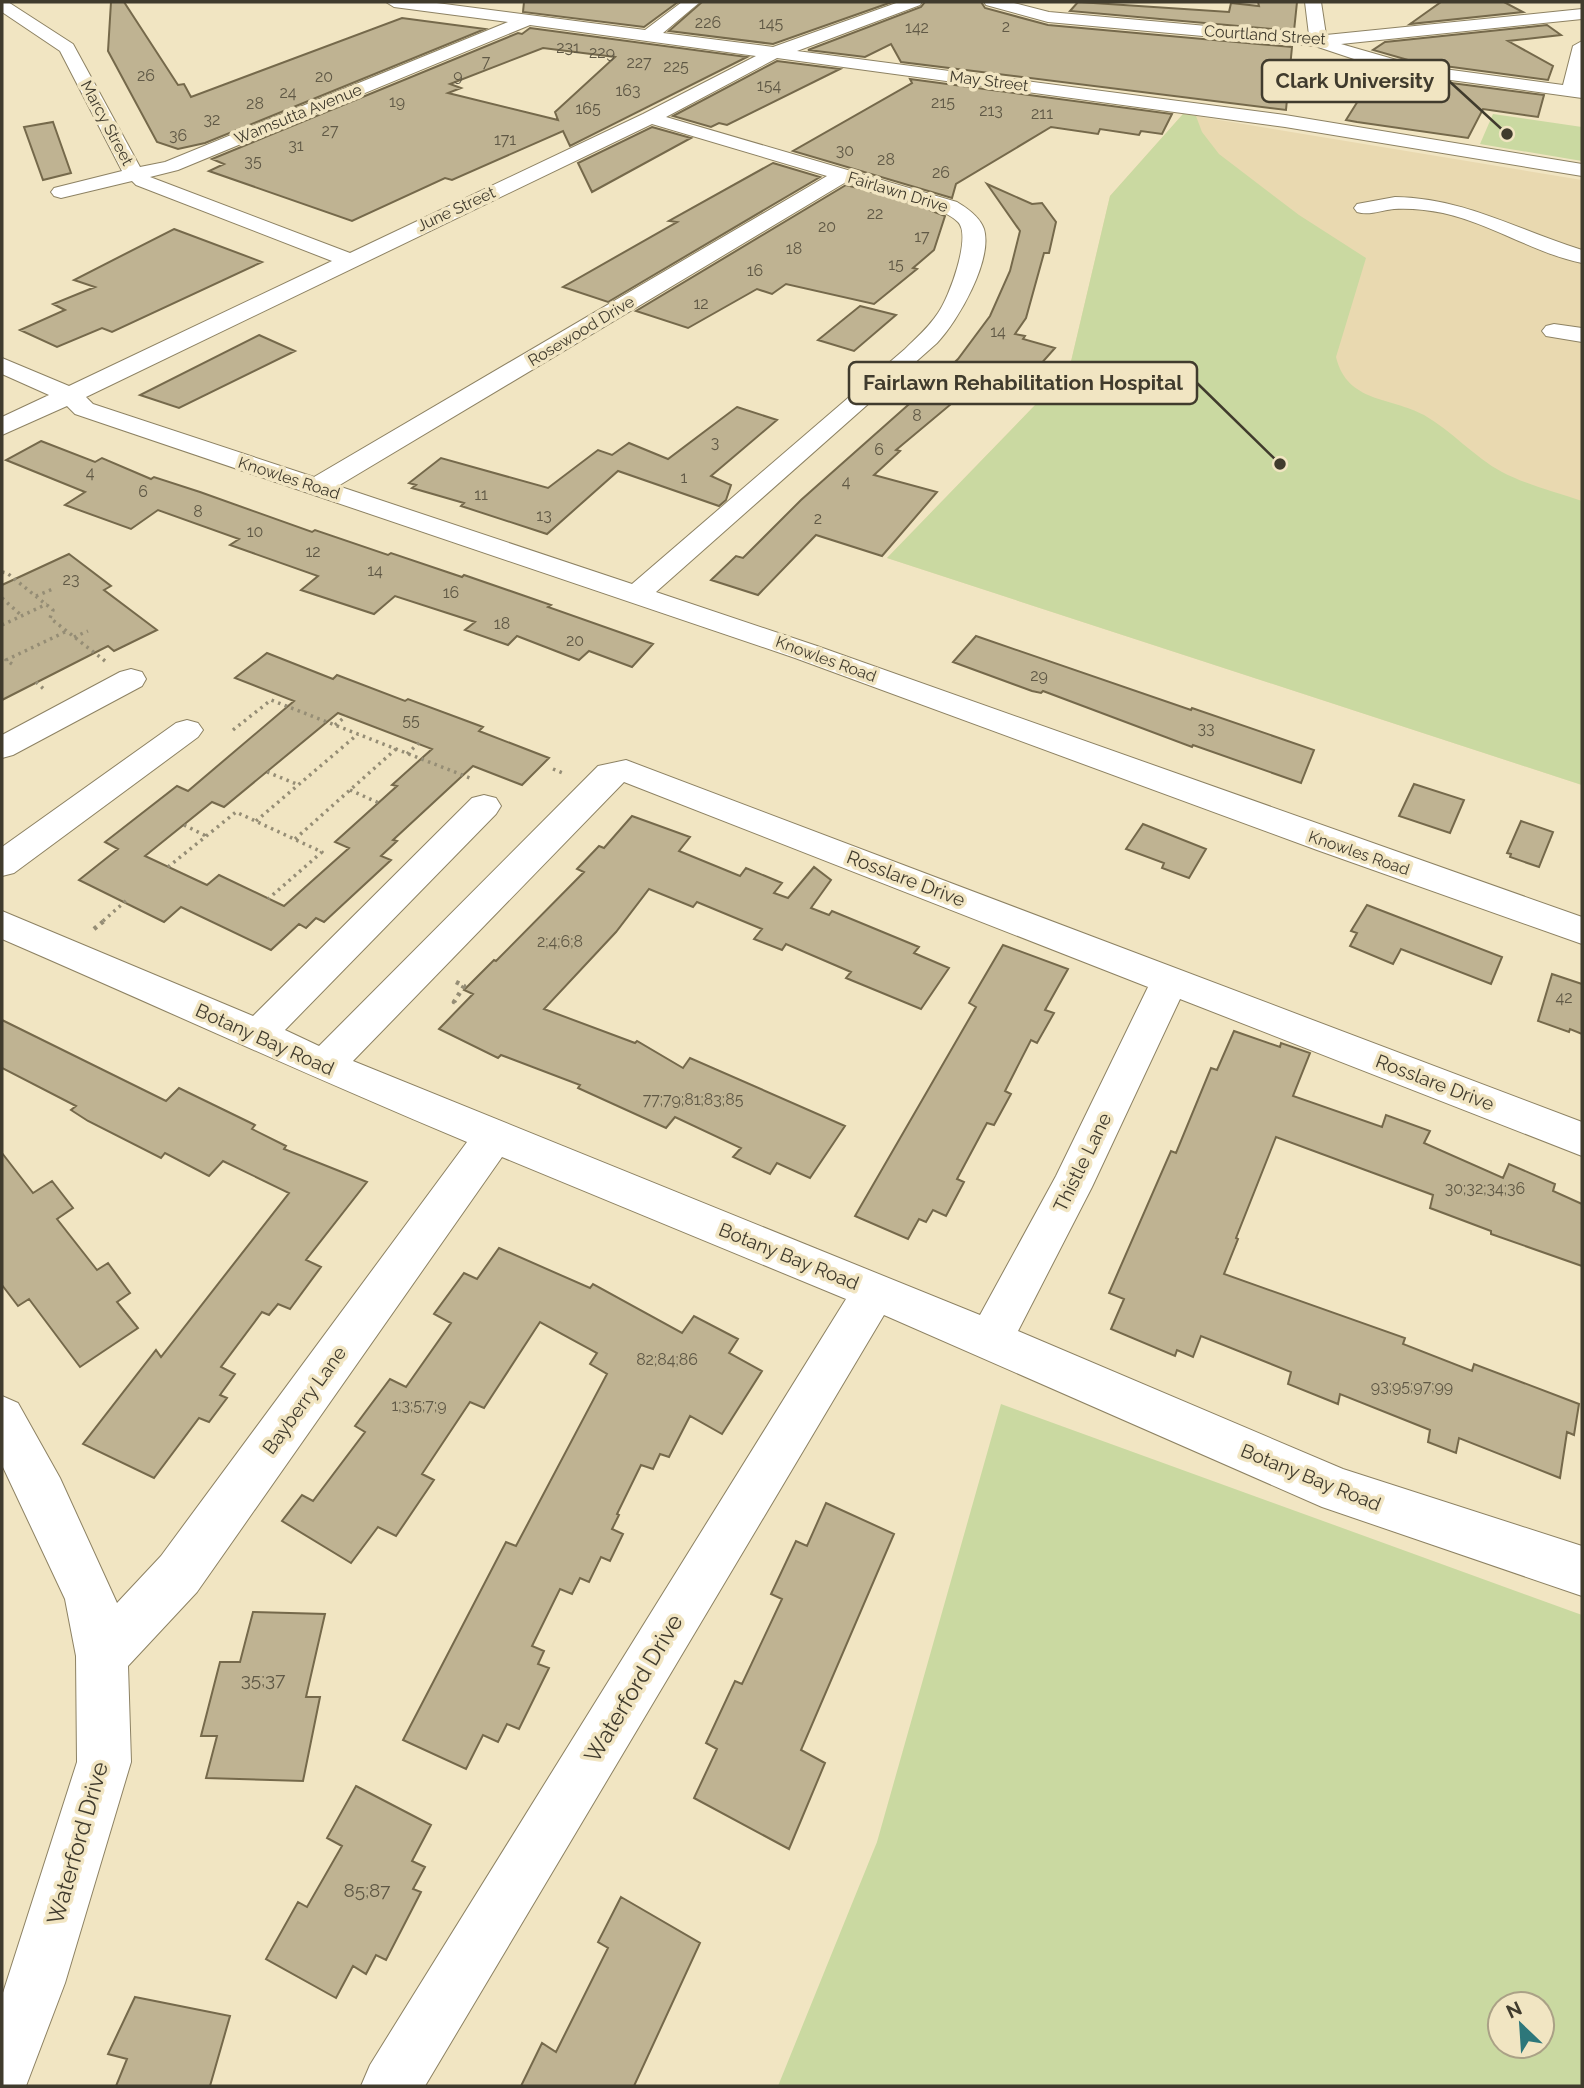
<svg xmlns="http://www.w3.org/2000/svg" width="1584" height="2088" font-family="Raleway,sans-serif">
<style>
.built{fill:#e9d9b0}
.green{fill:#cad9a1;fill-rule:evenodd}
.building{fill:#bfb392;stroke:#75694b;stroke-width:2;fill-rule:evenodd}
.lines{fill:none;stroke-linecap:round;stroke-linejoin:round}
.minor-casing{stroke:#8d8263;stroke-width:2}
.path-far1{stroke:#958d75;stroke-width:3.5;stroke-dasharray:2.5 4.5;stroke-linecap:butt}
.path{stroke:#958d75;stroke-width:4.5;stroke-dasharray:3.5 5;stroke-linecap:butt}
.minor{fill:#fff;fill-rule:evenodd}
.labels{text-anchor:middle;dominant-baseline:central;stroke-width:7;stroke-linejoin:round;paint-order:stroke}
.number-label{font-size:16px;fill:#605946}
.far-street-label{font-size:16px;fill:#403b2d;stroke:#f1e5c2}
.street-label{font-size:19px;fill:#403b2d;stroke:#f1e5c2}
.near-number-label{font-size:19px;fill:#605946}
.near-street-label{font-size:23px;fill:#403b2d;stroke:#f1e5c2}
.leader{fill:none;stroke:#403b2d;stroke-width:2.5}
.callout-dot{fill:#403b2d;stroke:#f1e5c2;stroke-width:2.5}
.callout{fill:#f1e5c2;stroke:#403b2d;stroke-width:2.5}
.callout-label{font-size:21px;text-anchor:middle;font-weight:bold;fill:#403b2d}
</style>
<rect width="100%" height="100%" fill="#f1e5c2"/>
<!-- built -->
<path class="built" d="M1183,114L1582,180V785L887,558L1069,370L1110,196Z"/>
<!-- green -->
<path class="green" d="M1183,114L1196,116L1202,132L1219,154L1299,215L1366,258L1336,357C1347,403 1391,397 1424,415C1452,431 1474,457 1502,472C1527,485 1556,492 1582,501V785L887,558L1069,370L1110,196Z
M1493,114L1582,127V161L1480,144Z
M1001,1404L1582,1615V2086H778L877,1842ZM1500,2004H1542V2046H1500Z"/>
<!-- building -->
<path class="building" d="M111,2H124L178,85L184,84L191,97L402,18L485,29L205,143L178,149L157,142L108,51Z
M524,2H678L644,27L523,12Z
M702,2H892L773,44L669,31Z
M925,2H981L985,8L1048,25L1292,47L1286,110L901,62L891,44L865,57L808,50L921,7Z
M1078,2L1229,12L1231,3L1259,6L1258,2H1297L1294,31L1070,11Z
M1441,2H1504L1523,12L1410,24Z
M1547,25L1561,35L1508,41L1553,66L1548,80L1415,62L1373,50L1385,42Z
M530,28L747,57L570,146L563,131L452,180L445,178L352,221L209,171L224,164L212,159L518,33L522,34ZM543,48L615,57L555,112L558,120L448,93L461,88L450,84Z
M777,61L840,69L727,125L719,123L711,127L673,116Z
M1356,62L1413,78L1544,95L1538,117L1483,109L1468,138L1357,122L1346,120L1368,85L1335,78Z
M910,79L1172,114L1162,134L1141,131L1139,135L1100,129L1098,134L1051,127L956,184L952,198L793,151L912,83Z
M53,122L71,173L43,180L24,127Z
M652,127L691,138L592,192L578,163Z
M773,163L820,177L608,302L563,287L677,222L669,221Z
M987,184L1032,204L1042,203L1056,222L1049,253H1044L1026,318L1015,334L1025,336L1023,339L1055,348L1024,383L998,377L971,403L957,399L896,450L900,451L874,475L937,492L882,556L816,535L758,595L711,580L736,556L743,558L801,500L934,382L958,359L990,316L1010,271L1020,231Z
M846,185L904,200L945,216L934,250L913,268L917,269L874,304L786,284L772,294L757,289L688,328L636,311Z
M174,229L262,262L112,332L102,328L57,347L20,330L65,310L53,304L95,287L74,280Z
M860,306L896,315L854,351L818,340Z
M259,335L295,351L179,408L140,395Z
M737,407L777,420L711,476L731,485L726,500L719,506L618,471L547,534L461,506L464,503L412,488L416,485L409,483L441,458L548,488L598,450L612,455L629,443L668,459Z
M41,441L95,462L102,458L151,479L154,477L200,492L312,532L315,530L388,555L391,553L462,577L464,575L551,605L548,607L653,644L632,667L589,651L579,660L517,636L508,645L465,630L475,622L395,596L374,614L301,590L318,576L230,545L239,539L158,510L131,529L65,505L85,492L6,460Z
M69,554L111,586L104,590L157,630L114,651L108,646L2,700V585Z
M976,636L1191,710L1192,708L1314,750L1301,783L1193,745L1192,747L1043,691L1041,693L1032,691L953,662Z
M267,653L333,679L337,675L405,701L408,699L483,727L479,731L549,758L522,785L473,766L393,840L397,841L381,856L391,860L324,922L316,918L306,928L299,924L271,950L181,907L164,922L79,880L118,849L105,842L177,786L188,791L294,701L235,678ZM338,713L432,749L392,785L397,786L335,842L349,848L284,906L219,875L207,885L145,856L212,802L224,807Z
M1414,784L1464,800L1450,833L1399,816Z
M632,816L690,837L679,851L740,876L746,868L782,883L774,893L788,898L814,867L831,880L811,908L829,915L832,911L919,947L914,953L949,968L921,1009L846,978L851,972L786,944L782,950L754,939L762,929L697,902L693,907L649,889L616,932L544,1009L635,1043L637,1041L683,1068L690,1058L845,1126L810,1178L777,1163L770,1174L733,1157L741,1148L675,1117L666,1128L578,1088L580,1085L501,1055L498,1058L439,1029L473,994L464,990L494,960L496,961L584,872L577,869L599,846L604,848Z
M1521,821L1553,832L1539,867L1510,857L1511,854L1507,853Z
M1143,824L1206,849L1189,878L1162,868L1164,863L1126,849Z
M1367,905L1502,957L1491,984L1401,949L1393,964L1350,946L1357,933L1351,931Z
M1003,945L1068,969L1045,1010L1054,1013L1037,1043L1031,1040L1005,1091L1011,1094L994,1125L987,1123L957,1179L964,1182L946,1216L933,1210L926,1222L919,1219L908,1239L855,1216L976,1007L969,1003Z
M1552,974L1582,984V1034L1570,1029L1569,1032L1538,1021Z
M2,1020L166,1101L179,1088L255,1125L252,1129L286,1146L284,1149L367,1182L306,1260L321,1267L290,1309L278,1304L269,1315L262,1312L221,1367L235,1374L220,1395L227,1398L209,1422L199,1418L154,1478L83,1444L156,1350L161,1357L289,1193L223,1161L209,1176L165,1153L161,1158L88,1121L71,1110L76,1106L2,1068Z
M1234,1031L1280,1047L1281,1043L1310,1053L1293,1096L1382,1127L1386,1115L1430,1131L1424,1143L1503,1178L1509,1164L1555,1184L1553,1191L1582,1204V1266L1491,1234V1231L1430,1208L1433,1195L1276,1137L1236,1238L1238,1239L1224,1274L1405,1338L1403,1344L1472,1371L1474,1364L1579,1404L1574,1435L1567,1432L1560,1478L1459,1438L1456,1453L1428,1442L1430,1430L1340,1394L1338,1404L1288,1384L1291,1372L1201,1336L1193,1357L1177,1350L1175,1356L1111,1329L1124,1299L1109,1293L1171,1151L1176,1153L1211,1068L1217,1070Z
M2,1153L33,1193L52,1181L73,1208L57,1219L97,1270L108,1263L130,1293L117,1302L138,1328L80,1367L29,1299L18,1306L2,1285Z
M499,1248L590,1288L593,1284L682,1333L694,1316L738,1339L729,1353L762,1371L722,1434L690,1416L669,1457L660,1454L653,1469L641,1465L617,1514L619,1515L612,1529L623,1534L610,1561L601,1557L589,1582L580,1578L572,1594L560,1589L532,1646L544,1651L538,1664L549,1668L519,1729L507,1724L498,1742L483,1735L466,1769L403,1740L506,1542L516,1546L607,1374L590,1364L597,1353L540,1322L484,1408L470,1402L422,1474L434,1480L396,1536L378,1527L351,1563L282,1521L302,1495L313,1501L365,1432L355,1426L390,1379L406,1387L451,1323L434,1314L464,1273L477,1279Z
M826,1503L894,1534L801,1750L825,1763L789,1849L694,1798L717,1749L706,1743L735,1681L742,1684L782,1599L771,1594L796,1541L807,1546Z
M253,1612L325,1614L306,1697H320L303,1781L206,1778L217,1736H201L220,1662H240Z
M356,1786L431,1825L412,1861L425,1867L413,1889L421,1892L386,1960L376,1955L366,1974L353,1966L336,1998L266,1959L298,1902L307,1907L342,1846L327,1838Z
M621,1897L700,1943L634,2086H521L542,2043L556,2052L608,1948L598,1942Z
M135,1997L230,2016L210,2086H116L127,2059L108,2054Z"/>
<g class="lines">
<!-- minor casing -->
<g class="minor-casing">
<path id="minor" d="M2,2H8L73,44L140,167L165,162L508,22L394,7L386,2H429L645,30L682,2H700L663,33L773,47L899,2H922L920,5L797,51L1285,115L1582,164V176L1285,127L777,58L666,117L957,202C967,208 980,217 984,229C993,260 958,321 937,343L656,592L817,646L1582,917V944L1317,850L795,658L75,414L67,406L2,435V417L49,395L2,374V358L69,386L332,261L136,185L132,181L61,198L54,196L51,192L54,188L122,171L60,51L2,12ZM530,25L756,56L643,114L350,253L150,177L178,170ZM652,124L827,176L314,477L93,404L86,397ZM846,182C873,190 939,203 958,222C972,236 949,298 938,313C929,327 916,338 905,349L632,584L338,486Z
M984,2H1010L1049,12L1309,35L1305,2H1321L1326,35L1582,9V19L1341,44L1414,65L1563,85L1573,46L1582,41V98L1414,75L1375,66L1315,46L1048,22L986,5Z
M1395,197C1465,198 1517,230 1582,250V263C1534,253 1492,224 1443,213C1428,210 1411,208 1394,209C1382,210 1369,216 1357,212L1354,208L1357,204Z
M1554,324L1582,328V342L1546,336L1542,331L1546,326Z
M131,669L142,672L146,679L142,686L13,755L2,758V735L120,672Z
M187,720L198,723L203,730L198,737L14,873L2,876V847L176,723Z
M626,760L1582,1122V1156L1180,999L1092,1187L1018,1331L1343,1469L1582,1546V1596L1322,1507L884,1315L425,2086H361L370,2065L846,1299L502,1157L197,1592L128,1666L131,1762L65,1983L26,2086H2V1996L77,1762L76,1656L65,1599L2,1465V1396L18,1403L60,1478L117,1603L161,1556L467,1142C311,1077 157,1006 2,939V911L253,1016L472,798L484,795L496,798L501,806L496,814L285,1030L319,1046L598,766ZM624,782L1148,987L1056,1176L980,1315L353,1061Z"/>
</g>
<!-- path-far1 -->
<path class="path-far1" d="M2,572L7,573L53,610L50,618L105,661
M36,596L53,589
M2,598L22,616
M2,625L47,604
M74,637L88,631
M12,664L6,660L67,631
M36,682L46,691
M335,725L346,716
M233,730L271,700L470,778
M407,754L421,741
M553,769L565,774
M267,772L299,785
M350,790L379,803
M256,821L358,734
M184,825L206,836
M295,839L396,749
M168,867L236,812L322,852L268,899
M103,921L128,899"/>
<!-- path -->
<path class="path" d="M94,929L105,920
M456,982L464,986L454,1002L459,1004"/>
<!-- minor -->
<use href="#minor" class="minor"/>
</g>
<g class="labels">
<!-- number labels -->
<g class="number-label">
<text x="708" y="22">226</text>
<text x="771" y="23">145</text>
<text x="1006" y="26">2</text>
<text x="917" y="27">142</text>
<text x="568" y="47">231</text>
<text x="602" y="52">229</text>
<text x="486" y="61">7</text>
<text x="639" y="62">227</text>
<text x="676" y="66">225</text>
<text x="146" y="75">26</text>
<text x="458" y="75">9</text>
<text x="324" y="76">20</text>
<text x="769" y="85">154</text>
<text x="628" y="90">163</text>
<text x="288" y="92">24</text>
<text x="397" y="101">19</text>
<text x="943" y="102">215</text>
<text x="255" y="103">28</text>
<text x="588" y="108">165</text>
<text x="991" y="110">213</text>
<text x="1042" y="113">211</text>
<text x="212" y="119">32</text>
<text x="330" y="130">27</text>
<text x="178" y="135">36</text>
<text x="505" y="139">171</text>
<text x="296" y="145">31</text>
<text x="845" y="150">30</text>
<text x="886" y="159">28</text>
<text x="253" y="161">35</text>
<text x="941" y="172">26</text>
<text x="875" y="213">22</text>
<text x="827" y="226">20</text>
<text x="922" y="236">17</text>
<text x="794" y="248">18</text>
<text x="896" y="264">15</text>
<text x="755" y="270">16</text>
<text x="701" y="303">12</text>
<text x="998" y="331">14</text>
<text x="917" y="415">8</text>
<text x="715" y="442">3</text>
<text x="879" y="449">6</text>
<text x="90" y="472">4</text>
<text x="684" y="477">1</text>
<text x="846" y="481">4</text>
<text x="143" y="491">6</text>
<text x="481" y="494">11</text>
<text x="198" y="511">8</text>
<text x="544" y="515">13</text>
<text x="818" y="518">2</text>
<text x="255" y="531">10</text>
<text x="313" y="551">12</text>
<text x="375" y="570">14</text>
<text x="71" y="579">23</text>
<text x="451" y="592">16</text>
<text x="502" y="623">18</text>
<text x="575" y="640">20</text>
<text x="1039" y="675">29</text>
<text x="411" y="720">55</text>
<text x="1206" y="728">33</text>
<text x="560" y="941">2;4;6;8</text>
<text x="1564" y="997">42</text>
<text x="693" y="1099">77;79;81;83;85</text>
<text x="1485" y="1188">30;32;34;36</text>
<text x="667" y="1359">82;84;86</text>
<text x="1412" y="1386">93;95;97;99</text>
<text x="419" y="1405">1;3;5;7;9</text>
</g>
<!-- far-street labels -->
<g class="far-street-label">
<text transform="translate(1265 35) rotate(4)">Courtland Street</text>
<text transform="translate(989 81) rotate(7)">May Street</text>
<text transform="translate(298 114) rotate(-22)">Wamsutta Avenue</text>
<text transform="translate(107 123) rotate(62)">Marcy Street</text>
<text transform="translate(898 192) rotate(17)">Fairlawn Drive</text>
<text transform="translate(456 209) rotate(-25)">June Street</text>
<text transform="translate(581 331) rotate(-31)">Rosewood Drive</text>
<text transform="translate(289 478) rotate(18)">Knowles Road</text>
<text transform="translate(826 659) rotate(20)">Knowles Road</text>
<text transform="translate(1359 853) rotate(19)">Knowles Road</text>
</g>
<!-- street labels -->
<g class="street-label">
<text transform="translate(906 878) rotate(21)">Rosslare Drive</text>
<text transform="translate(265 1039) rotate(24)">Botany Bay Road</text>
<text transform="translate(1435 1082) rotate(21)">Rosslare Drive</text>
<text transform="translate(1082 1162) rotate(-64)">Thistle Lane</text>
<text transform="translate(789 1256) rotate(22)">Botany Bay Road</text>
<text transform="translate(304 1400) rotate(-54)">Bayberry Lane</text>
<text transform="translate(1311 1477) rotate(22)">Botany Bay Road</text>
</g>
<!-- near-number labels -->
<g class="near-number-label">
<text x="263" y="1679">35;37</text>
<text x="367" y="1890">85;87</text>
</g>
<!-- near-street labels -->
<g class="near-street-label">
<text transform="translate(633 1688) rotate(-59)">Waterford Drive</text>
<text transform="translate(77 1843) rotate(-74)">Waterford Drive</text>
</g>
</g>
<!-- callouts -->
<path class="leader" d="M1507 134L1449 81M1280 464L1197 383"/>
<g class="callout-dot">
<circle cx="1507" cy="134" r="7"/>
<circle cx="1280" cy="464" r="7"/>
</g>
<g class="callout">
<rect x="1262" y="60" width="187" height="42" rx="7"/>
<rect x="849" y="362" width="348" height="42" rx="7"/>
</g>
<g class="callout-label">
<text x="1355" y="88">Clark University</text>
<text x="1023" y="390">Fairlawn Rehabilitation Hospital</text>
</g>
<!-- border -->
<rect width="1584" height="2088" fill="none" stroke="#403b2d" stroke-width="7"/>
<!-- north arrow -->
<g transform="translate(1521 2025) rotate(335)"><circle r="33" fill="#f1e5c2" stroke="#aaa186" stroke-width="2"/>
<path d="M0-5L12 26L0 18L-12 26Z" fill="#2d777a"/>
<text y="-10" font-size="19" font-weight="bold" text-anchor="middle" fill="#403b2d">N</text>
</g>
</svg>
